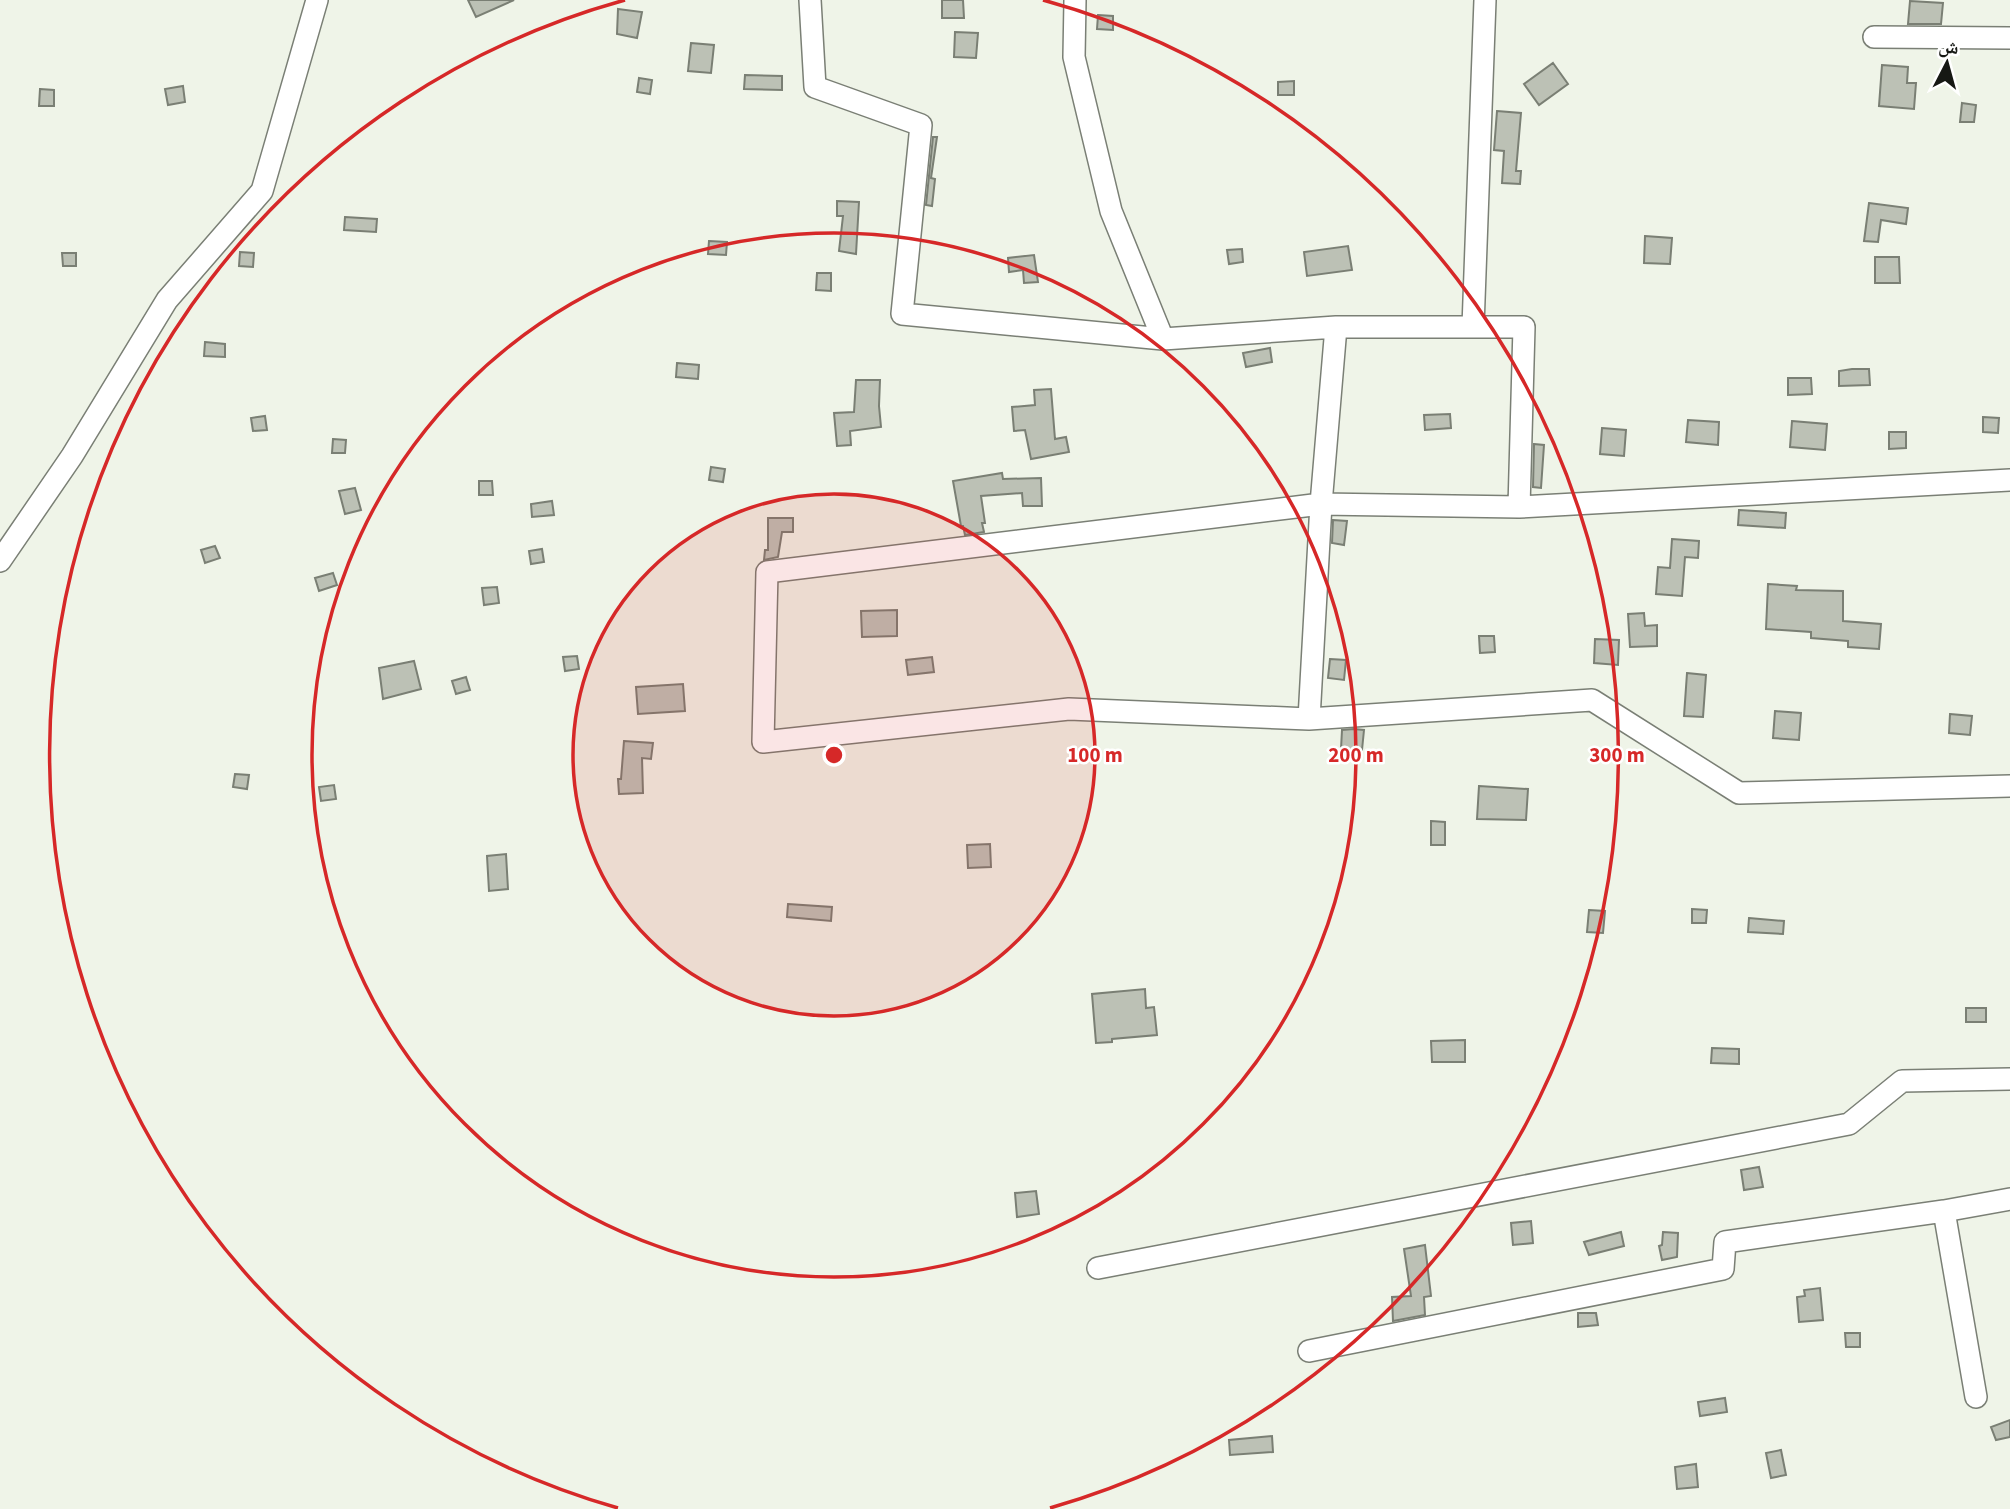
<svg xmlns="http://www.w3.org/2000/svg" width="2010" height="1509" font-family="'Source Sans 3','Noto Naskh Arabic',sans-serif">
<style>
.building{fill:#bcc1b5;stroke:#7a7f74;stroke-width:2}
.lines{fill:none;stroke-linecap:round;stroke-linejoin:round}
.minor-casing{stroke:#7a7f75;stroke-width:24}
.minor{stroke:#fff;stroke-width:21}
.ring{fill:none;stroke:#d62828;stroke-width:3.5}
.centre{fill:#d62828;stroke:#fff;stroke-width:3.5}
.ring-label{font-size:21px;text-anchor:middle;font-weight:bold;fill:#d62828;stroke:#fff;stroke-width:5;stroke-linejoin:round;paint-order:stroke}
</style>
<rect width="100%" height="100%" fill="#eff4e8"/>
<!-- building -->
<path class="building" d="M468,0H514L476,17Z
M942,0H963L964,18H942Z
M1910,1L1943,3L1941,24H1908Z
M618,9L642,12L637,38L617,34Z
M1098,15L1113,16V30L1097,29Z
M955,32L978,33L976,58L954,57Z
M691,43L714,45L711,73L688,71Z
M1553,63L1568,84L1539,105L1524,84Z
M1882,65L1908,67L1907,83H1916L1914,109L1879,106Z
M745,75L782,76V90L744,89Z
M639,78L652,80L650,94L637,92Z
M1294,81V95H1278V82Z
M183,86L185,102L168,105L165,89Z
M40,89L54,90V106H39Z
M1962,103L1976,105L1974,122H1960Z
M1497,111L1521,113L1516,171H1521L1520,184L1502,183L1504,151L1494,150Z
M933,137H937L931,178L935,179L932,206L926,205Z
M837,201L859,202L856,254L839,251L843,216H837Z
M1869,203L1908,208L1906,224L1881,220L1878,242L1864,241Z
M345,217L377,219L376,232L344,230Z
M1645,236L1672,238L1670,264L1644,263Z
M709,241L727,242L726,255L708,254Z
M1348,246L1352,270L1307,276L1304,252Z
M1242,249L1243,262L1229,264L1227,250Z
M240,252L254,253L253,267L239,266Z
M62,253H76V266H63Z
M1034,255L1038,282L1024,283L1023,270L1009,272L1008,258Z
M1875,257H1899L1900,283H1875Z
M817,273H831V291L816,290Z
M205,342L225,344V357L204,356Z
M1270,348L1272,362L1246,367L1243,353Z
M677,363L699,365L698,379L676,377Z
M1852,369H1869L1870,385L1839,386V371Z
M1788,378H1811L1812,394L1788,395Z
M856,380H880L879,406L881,427L850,431L851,445L837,446L834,413L854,412Z
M1051,389L1055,439L1066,437L1069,452L1031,459L1025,430L1014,431L1012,407L1035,405L1034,390Z
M1450,414L1451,428L1425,430L1424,415Z
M265,416L267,430L253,431L251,418Z
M1983,417L1999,418L1998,433L1983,432Z
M1688,420L1719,422L1718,445L1686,442Z
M1792,421L1827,424L1825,450L1790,447Z
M1602,428L1626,430L1624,456L1600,454Z
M1889,432H1906V448L1889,449Z
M333,439L346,440L345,453H332Z
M1534,444L1544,445L1541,488L1533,487Z
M711,467L725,469L723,482L709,480Z
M1002,473L1003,479L1041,478L1042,506H1023L1022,493L981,496L985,523H982L984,532L965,535L963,526H961L953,481Z
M479,481H492L493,495H479Z
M355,488L361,510L345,514L339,491Z
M552,501L554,515L532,517L531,504Z
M1739,510L1786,513L1785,528L1738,525Z
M768,518H793V532H782L778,557L764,560L765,550H768Z
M1333,520L1347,521L1344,545L1332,543Z
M1672,539L1699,541L1698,558L1685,557L1682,596L1656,594L1658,567L1670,568Z
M215,546L220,558L205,563L201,550Z
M542,549L544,562L531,564L529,551Z
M333,573L337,585L319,591L315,578Z
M1768,584L1797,586L1796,590L1843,591V621L1881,624L1879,649L1848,647V641L1811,638V632L1766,629Z
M497,587L499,603L484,605L482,588Z
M897,610V636L862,637L861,611Z
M1644,613L1645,626L1657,625V646L1630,647L1628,614Z
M1479,636H1494L1495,652L1480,653Z
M1595,639L1619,640L1618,665L1594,663Z
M577,656L579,669L565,671L563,657Z
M932,657L934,672L908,675L906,660Z
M1330,659L1346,660L1344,680L1328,678Z
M414,661L421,689L383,699L379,668Z
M1687,673L1706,675L1703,717L1684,716Z
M466,677L470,690L456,694L452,681Z
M683,684L685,711L638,714L636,687Z
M1775,711L1801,713L1799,740L1773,738Z
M1950,714L1972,716L1970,735L1949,733Z
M1354,729L1364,730L1362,750L1341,749L1342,730Z
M624,741L653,743L651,759L642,758L643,793L619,794L618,779H621Z
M235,774L249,775L247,789L233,787Z
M334,785L336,799L321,801L319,787Z
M1479,786L1528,789L1526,820L1477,819Z
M1431,821L1445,822V845H1431Z
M990,844L991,867L968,868L967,845Z
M506,854L508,889L489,891L487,856Z
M788,904L832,907L831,921L787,917Z
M1692,909L1707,910L1706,923H1692Z
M1589,910L1605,911L1603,933L1587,932Z
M1749,918L1784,921L1783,934L1748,932Z
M1145,989L1146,1008L1154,1007L1157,1035L1112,1039V1042L1096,1043L1092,994Z
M1966,1008H1986V1022H1966Z
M1465,1040V1062H1432L1431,1041Z
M1712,1048L1739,1049V1064L1711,1063Z
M1759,1167L1763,1187L1744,1190L1741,1170Z
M1036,1191L1039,1214L1017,1217L1015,1193Z
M1531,1221L1533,1243L1513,1245L1511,1223Z
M1621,1232L1624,1246L1589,1255L1584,1242Z
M1663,1232L1678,1233L1677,1257L1662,1260L1659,1246L1662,1245Z
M1425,1245L1431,1296L1424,1297L1425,1315L1393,1321L1392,1297L1411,1296L1404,1249Z
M1820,1288L1823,1320L1799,1322L1797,1297L1805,1296L1804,1290Z
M1578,1313H1596L1598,1325L1578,1327Z
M1845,1333H1860V1347H1846Z
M1725,1398L1727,1412L1700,1416L1698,1402Z
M2010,1420V1437L1996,1440L1991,1427Z
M1272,1436L1273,1452L1230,1455L1229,1440Z
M1781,1450L1786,1475L1771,1478L1766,1453Z
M1696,1464L1698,1487L1677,1489L1675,1467Z"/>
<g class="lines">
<!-- minor casing -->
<g class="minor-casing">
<path id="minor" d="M810,0L815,87L921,125L902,314L1163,339L1336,327H1524L1519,507
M1075,0L1074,57L1111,211L1163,339
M1874,37L2010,38
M1473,327L1485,0
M2010,480L1519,507L1321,504L767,572L763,742L1069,709L1309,719L1592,700L1739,793L2010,786
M0,561L72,456L167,300L262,191L317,0
M1309,719L1321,504L1336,327
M1944,1211L1976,1397
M1098,1268L1849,1124L1902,1081L2010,1079
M1309,1351L1723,1269L1725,1242L1944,1211L2010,1199"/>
</g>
<!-- minor -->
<use href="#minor" class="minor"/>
</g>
<!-- distance rings -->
<circle cx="834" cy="755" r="261" fill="#d62828" fill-opacity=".12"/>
<g class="ring">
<circle cx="834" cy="755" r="261"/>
<circle cx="834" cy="755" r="522"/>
<path d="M618 1508A783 783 0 0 1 625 0M1043 0A783 783 0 0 1 1050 1508"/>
</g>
<circle cx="834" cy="755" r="10" class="centre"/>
<g class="ring-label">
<text x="1095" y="762">100 m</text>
<text x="1356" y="762">200 m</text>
<text x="1617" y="762">300 m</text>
</g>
<!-- north arrow -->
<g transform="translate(1947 63) rotate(6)" stroke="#ffffff" stroke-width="5" paint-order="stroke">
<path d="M0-5L12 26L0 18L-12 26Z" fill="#161814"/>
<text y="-10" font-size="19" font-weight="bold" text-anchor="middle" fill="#161814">ش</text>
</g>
</svg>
